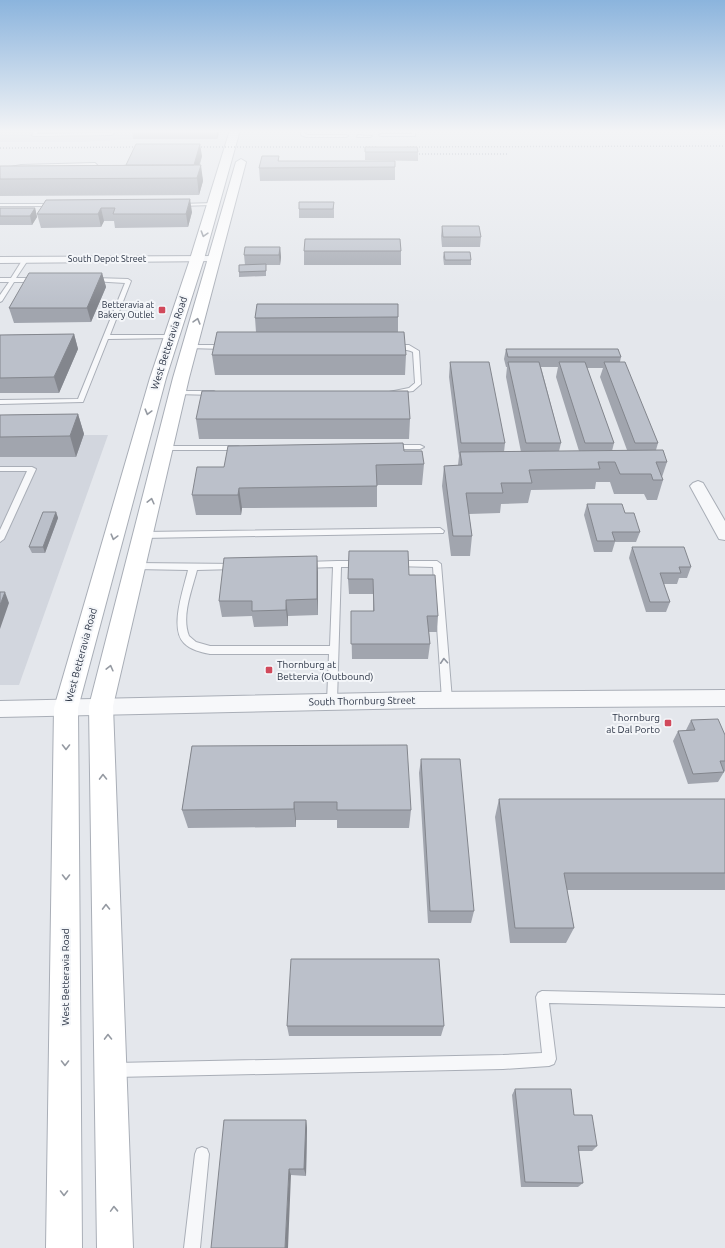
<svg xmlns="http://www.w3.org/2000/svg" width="725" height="1248" font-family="Ubuntu,sans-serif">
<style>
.built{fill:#d2d6de}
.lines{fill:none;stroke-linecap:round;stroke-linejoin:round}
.lane-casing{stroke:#a9aeb7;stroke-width:2}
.street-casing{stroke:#a9aeb7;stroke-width:2}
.secondary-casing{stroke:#a9aeb7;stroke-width:2}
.lane{fill:#f7f8fa;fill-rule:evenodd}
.street{fill:#f7f8fa;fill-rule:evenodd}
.secondary{fill:#fff;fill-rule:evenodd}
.rail{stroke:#7d8696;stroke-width:1.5;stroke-dasharray:1 2;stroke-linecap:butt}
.wall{fill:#a1a5ae;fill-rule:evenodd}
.shaded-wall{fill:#83868d}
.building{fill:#bbc0ca;stroke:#83868d}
.oneway{stroke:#959aa2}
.oneway2{stroke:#9196a0}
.poi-dot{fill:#d1495b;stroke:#f4f6f9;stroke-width:1.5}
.labels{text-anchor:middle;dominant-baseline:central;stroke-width:4;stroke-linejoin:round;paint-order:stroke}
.far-street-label{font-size:9px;fill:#2b3445;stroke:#f4f6f9}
.far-poi-label{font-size:9px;fill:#2b3445;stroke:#f4f6f9;text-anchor:end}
.street-label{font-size:10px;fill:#2b3445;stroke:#f4f6f9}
.poi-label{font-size:10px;fill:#2b3445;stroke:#f4f6f9;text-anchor:start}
</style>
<rect width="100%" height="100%" fill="#e4e7ec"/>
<!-- built -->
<path class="built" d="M0,130H221L218,139H133L83,142H0Z
M0,435H108L19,685H0Z"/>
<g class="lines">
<!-- lane casing -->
<g class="lane-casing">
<path id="lane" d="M0,130H37L39,131L37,134L111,133L113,130H117L112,135L34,136L32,135L34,132H0Z
M301,130H305L304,133L307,135H346L348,136L346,137H306L301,135Z
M411,130H415V136H381L379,135L381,134H412Z
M358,135L372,136L370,137H357Z
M95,163L97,165L21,167L0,171V169L21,165Z
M215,203V204L213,205L179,206L177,205L179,204Z
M0,204H55L57,205L55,206H0Z
M23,259L28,260L16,278H37L40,280L37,282H14L2,301L0,302V295L9,282H0V278H11Z
M94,278L128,279L131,281L110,335H171L174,337L173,338L108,339L83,402L0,404V400L78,399L125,283L92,281V279Z
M190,345H224L227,347L224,349L188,348L187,347Z
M409,345L419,351L421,384L413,391L389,394V392L409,388L415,383L413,352C405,348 396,351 390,347L393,345Z
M178,391H214L217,393L214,395L176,394L175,393Z
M388,445H420L424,447L420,449H388Z
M161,446H238L242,448L238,450H164L160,448Z
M0,467H32L36,469L4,539L0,542V530L27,471H0Z
M440,528L444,531L443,533L143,538L139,535L143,532Z
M337,561H361L365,564L361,567H341L337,701L335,704L332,705L329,704L327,701L329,654H210C201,652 191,650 184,643C169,628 184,588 188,570L135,569L131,566L135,563L239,564L240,566L239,568L236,569L197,570C192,590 181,616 189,636L196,642L210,646H330L333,567L306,568L302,565L306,562Z
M397,561H437L441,564L452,700L450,703L447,704L444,703L442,700L433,567L394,566L393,564Z
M542,991L725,995V1007L549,1003L556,1059L554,1064L549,1066L503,1069L115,1077L110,1075L108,1070L110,1065L115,1063L503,1055L542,1053L536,997L538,993Z
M202,1147L207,1149L209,1154L200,1248H184L195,1154L197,1149Z"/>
</g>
<!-- street casing -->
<g class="street-casing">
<path id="street" d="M215,256L220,259L219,261L0,263V257Z
M698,481L703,483L725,521V540L719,539L690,486L693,483Z
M725,690V706L421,708L0,717V701L421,692Z"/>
</g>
<!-- secondary casing -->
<g class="secondary-casing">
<path id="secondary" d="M230,130H240L204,259L166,378L78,708L82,1248H46L54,708L150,378L190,259Z
M241,159L246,162L189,378L113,706L133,1248H97L89,706L173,378L236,162Z"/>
</g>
<!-- lane -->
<use href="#lane" class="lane"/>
<!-- street -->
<use href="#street" class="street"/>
<!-- secondary -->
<use href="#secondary" class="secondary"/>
<!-- rail -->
<path class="rail" d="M189,147H377
M407,147L725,146
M0,148L145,147
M407,154H507"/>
</g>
<!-- wall -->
<path class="wall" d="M132,130H220L217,139H133Z
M365,147L418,152V161L365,160Z
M202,156L200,165L203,181L199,195L0,196V179Z
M279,156V161L395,167V180L260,181L259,168Z
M46,200L192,212L188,227L115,228L114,221H104L101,227L41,228L37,214Z
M334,202V218H299V209Z
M0,208H35L37,217L32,225H0Z
M442,226L481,237L480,247H442L441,236Z
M280,247L281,257L280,265H266V276L239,277V272L245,265L244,255Z
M304,251H401V265H304Z
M444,252L471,260V265H444L443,257Z
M102,273L106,287L91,322L14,323L9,308Z
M398,317V332L406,355L405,375H215L212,355L256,332L255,318Z
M74,334L78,349L59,393H0V335Z
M506,349L621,357L620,362L658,443L656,450L667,462L662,477L663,480L657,500H647L644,494H614L610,482H596L595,489L531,490L528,503L501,504L500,513L469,514L472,536L470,556H451L442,486L444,466L458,465L459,456L449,377L450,362L505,443L504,452H521L506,377L507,367H506L504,359ZM541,367H558L556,377L579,451H559L561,443ZM587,368H603L600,377L627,450L612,451L614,443Z
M78,414L84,434L76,457H0V415Z
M196,419H410L409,439H199Z
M404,451L424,464L422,485H377V507L242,508L241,515H196L192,495L224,467Z
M587,504L625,513L640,532L636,542H615L612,552H594L584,515Z
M56,512L58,518L45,553H32L29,547Z
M632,547L691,567L687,578H679L677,584H664L670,602L666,612H646L629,558Z
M318,572V615L288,616V626L254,627L252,616L222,617L219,601Z
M409,575L438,616L437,632H429L430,644L428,659H352L351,611H373V594H349L348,579Z
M691,720L725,735V771H724V772L718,782L688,784L673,741L678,731L686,730Z
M192,746L411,810L409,828H337V820H296V827L188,828L182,810Z
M421,759L474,911L471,923H428L419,773Z
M499,799H725V890H567L574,928L566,943H510L495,817Z
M287,1026H444L441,1036H289Z
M515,1089L574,1115L597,1146L592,1151H578L583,1183L578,1187H521L512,1095Z
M306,1120L307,1128L306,1176L291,1175L211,1248Z"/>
<!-- shaded-wall -->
<path class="shaded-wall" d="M216,130H220L217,139Z
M200,144L202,156L195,178L193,167Z
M201,165L203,181L199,195L197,178Z
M190,199L192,212L188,227L186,214Z
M35,208L37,217L32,225L30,216Z
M101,208L104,221L101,227L98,214Z
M280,247L281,257L280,265L279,255Z
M102,273L106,287L91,322L87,308Z
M74,334L78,349L59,393L54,377Z
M78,414L84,434L76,457L70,436Z
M239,488L242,508L241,515L238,495Z
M56,512L58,518L45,553L43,547Z
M317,556L318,572V615L317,599Z
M5,592L9,603L0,629V605Z
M286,600L288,616V626L286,610Z
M294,802L296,820V827L294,809Z
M306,1120L307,1128L306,1176L304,1169Z
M289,1169L291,1175L288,1248H285Z"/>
<!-- building -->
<path class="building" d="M136,144H200L194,165H126Z
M365,147H417L418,152H365Z
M262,156H279L278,161H395V167L259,168Z
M201,165L197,178L0,179V166Z
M190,199L186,214H113L115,208H101L98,214H37L46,200Z
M299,202H334L333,209H299Z
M0,208H35L30,216H0Z
M442,226H479L481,237H443Z
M305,239H400L401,251H304Z
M245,247H280L279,255H244Z
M444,252H470L471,260H445Z
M266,264V271L239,272V265Z
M29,273H102L87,308H9Z
M257,304H398V317L255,318Z
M217,332H404L406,355H212Z
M74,334L54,377L0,378V335Z
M506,349H618L621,357H508Z
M450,362H489L505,443H461Z
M508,362H539L561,443H526Z
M559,362H585L614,443H585Z
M604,362H625L658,443H635Z
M202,391H408L410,419H196Z
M78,414L70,436L0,437V415Z
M403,443L404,451H422L424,464L376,465L377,486L239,488L238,495H192L197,467H224L228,446Z
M663,450L667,462H656L663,480H653L651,474H620L615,462H598L600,469L529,470L532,483H501L503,493H466L472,536H453L444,466L462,465L460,452Z
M587,504H622L625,513H634L640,532H612L615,541H597Z
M43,512H56L43,547H29Z
M632,547H684L691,567H679L681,573H660L670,602H650Z
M349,551H408L409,575H435L438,616H427L430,644H351V611H374L373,579H348Z
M317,556V599L286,600V610L252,611V601H219L224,558Z
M0,592H5L0,605Z
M718,719L725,735V761H720L724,772L693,774L678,731L695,730L691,720Z
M407,745L411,810H337V802H294V809L182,810L192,746Z
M421,759H460L474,911H430Z
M499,799H725V873H564L574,928H515Z
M291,959H439L444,1026H287Z
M515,1089H571L574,1115H592L597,1146H578L583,1183L525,1182Z
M224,1120H306L304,1169H289L285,1248H211Z"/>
<!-- one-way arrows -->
<defs><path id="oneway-chevron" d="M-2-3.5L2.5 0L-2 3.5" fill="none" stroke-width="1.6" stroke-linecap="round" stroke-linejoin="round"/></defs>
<g class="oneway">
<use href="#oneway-chevron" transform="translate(204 234) rotate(107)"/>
<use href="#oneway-chevron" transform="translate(197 321) rotate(-74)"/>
<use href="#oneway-chevron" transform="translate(148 412) rotate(105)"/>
<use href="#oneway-chevron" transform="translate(151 501) rotate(-76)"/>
<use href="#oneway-chevron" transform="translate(114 537) rotate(105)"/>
<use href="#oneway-chevron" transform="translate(110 668) rotate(-76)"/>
<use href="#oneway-chevron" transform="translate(66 747) rotate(90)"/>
<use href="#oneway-chevron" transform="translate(103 777) rotate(-91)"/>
<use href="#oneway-chevron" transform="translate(66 877) rotate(90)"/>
<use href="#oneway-chevron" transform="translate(106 907) rotate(-91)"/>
<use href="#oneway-chevron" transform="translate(108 1037) rotate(-91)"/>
<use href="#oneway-chevron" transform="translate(65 1063) rotate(90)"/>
<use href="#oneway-chevron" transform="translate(64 1193) rotate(90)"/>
<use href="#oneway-chevron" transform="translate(114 1209) rotate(-92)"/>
</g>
<use class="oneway2" href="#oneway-chevron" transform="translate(444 661) rotate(-94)"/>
<!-- sky -->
<linearGradient id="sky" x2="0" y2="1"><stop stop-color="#8bb4dd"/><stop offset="0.43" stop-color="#f3f4f6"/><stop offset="1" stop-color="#f3f4f6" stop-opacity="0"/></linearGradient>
<rect width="725" height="305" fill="url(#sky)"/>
<!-- markers -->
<g class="poi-dot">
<rect x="158" y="306" width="8" height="8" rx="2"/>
<rect x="265" y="666" width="8" height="8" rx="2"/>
<rect x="664" y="719" width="8" height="8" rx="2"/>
</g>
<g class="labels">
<!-- far-street labels -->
<g class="far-street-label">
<text x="107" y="259">South Depot Street</text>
</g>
<!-- far-poi labels -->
<g class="far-poi-label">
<text x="154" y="305">Betteravia at<tspan x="154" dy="10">Bakery Outlet</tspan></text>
</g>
<!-- street labels -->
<g class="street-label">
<text transform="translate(169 343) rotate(-72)">West Betteravia Road</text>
<text transform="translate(81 655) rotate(-75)">West Betteravia Road</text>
<text transform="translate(362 701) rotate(-1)">South Thornburg Street</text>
<text transform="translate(65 977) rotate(-90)">West Betteravia Road</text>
</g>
<!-- poi labels -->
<g class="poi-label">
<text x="277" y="664">Thornburg at<tspan x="277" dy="12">Bettervia (Outbound)</tspan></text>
<text x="660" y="717" text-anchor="end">Thornburg<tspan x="660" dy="12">at Dal Porto</tspan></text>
</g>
</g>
</svg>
